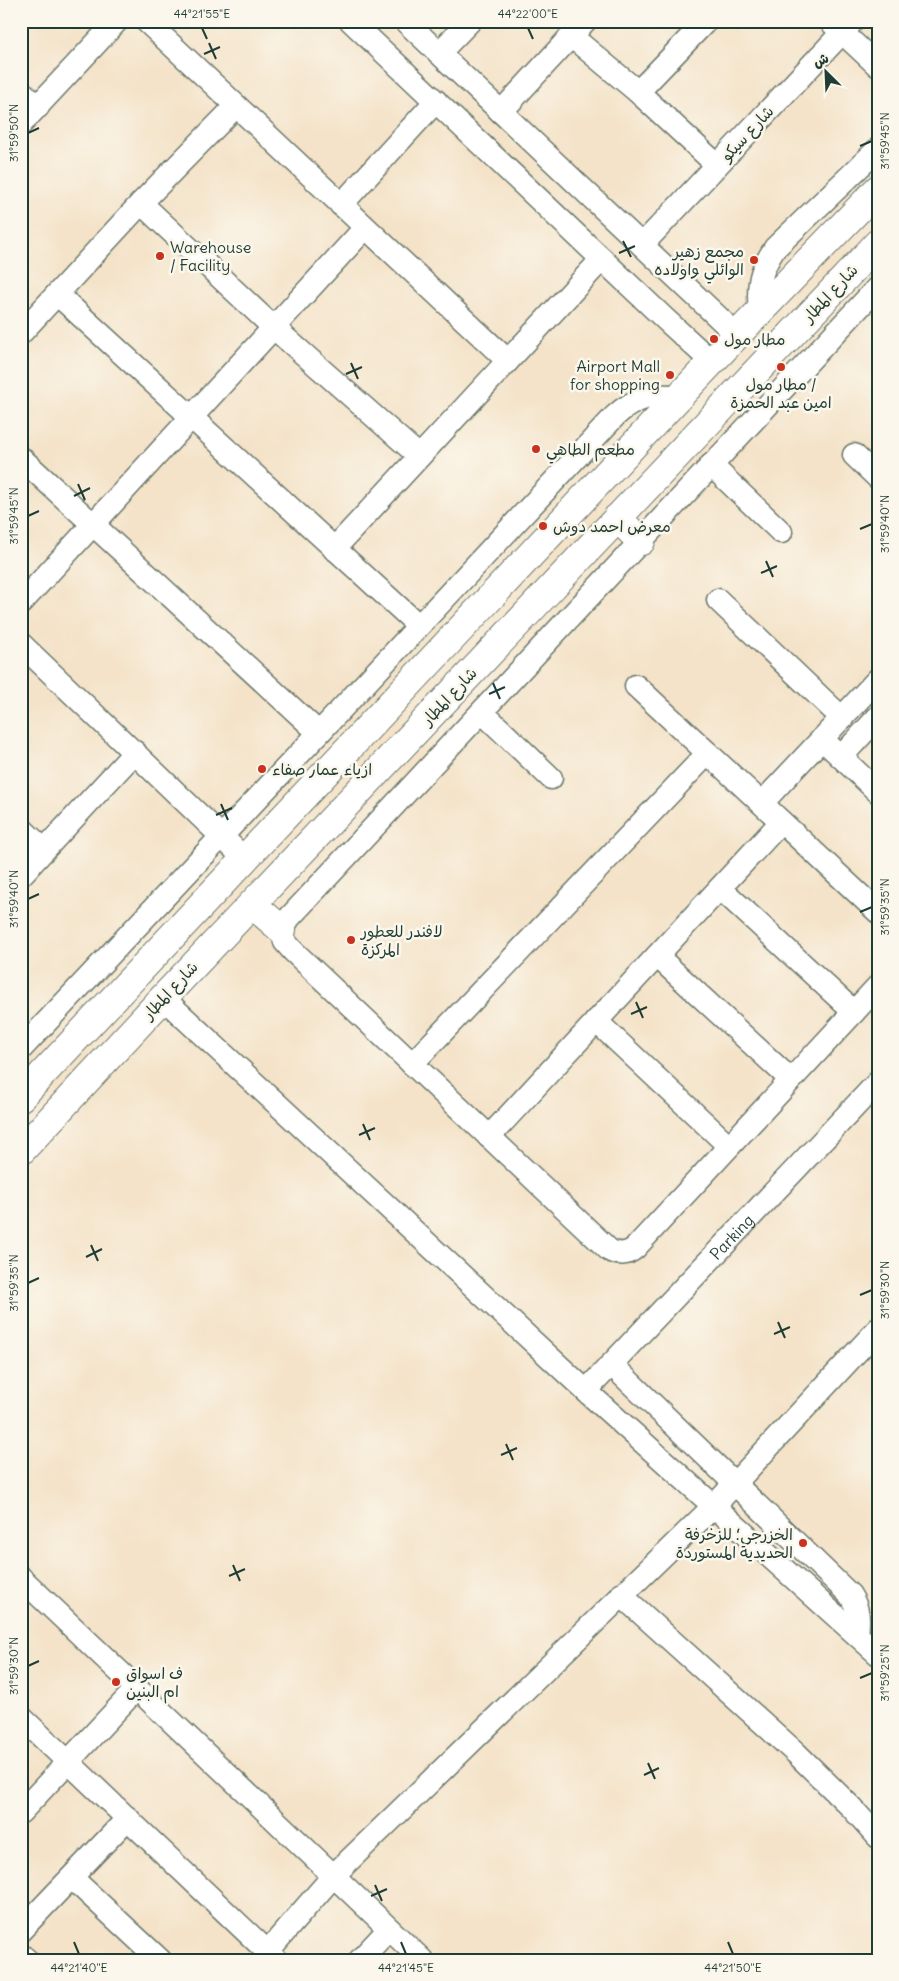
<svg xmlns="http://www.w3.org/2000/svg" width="899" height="1981" font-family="Delius,'Playpen Sans Arabic',sans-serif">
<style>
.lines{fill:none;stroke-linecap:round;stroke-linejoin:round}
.minor-casing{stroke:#6a7768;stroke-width:25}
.major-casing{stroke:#6a7768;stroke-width:30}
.minor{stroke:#fff;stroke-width:22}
.major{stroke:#fff;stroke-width:28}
.ticks{fill:none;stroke:#1f3d34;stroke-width:2}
.poi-dot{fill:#c8321e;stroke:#fbf7ec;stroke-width:2}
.labels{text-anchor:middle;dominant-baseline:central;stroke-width:5;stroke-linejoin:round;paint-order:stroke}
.street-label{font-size:16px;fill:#1f3d34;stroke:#fbf7ec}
.poi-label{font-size:16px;fill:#1f3d34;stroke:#fbf7ec;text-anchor:start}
.neatline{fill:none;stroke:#1f3d34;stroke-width:2}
.ticks-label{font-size:12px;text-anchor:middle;fill:#1f3d34}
</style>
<rect width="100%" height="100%" fill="#fbf7ec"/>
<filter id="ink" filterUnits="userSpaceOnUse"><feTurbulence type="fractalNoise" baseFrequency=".02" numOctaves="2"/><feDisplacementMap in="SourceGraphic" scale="10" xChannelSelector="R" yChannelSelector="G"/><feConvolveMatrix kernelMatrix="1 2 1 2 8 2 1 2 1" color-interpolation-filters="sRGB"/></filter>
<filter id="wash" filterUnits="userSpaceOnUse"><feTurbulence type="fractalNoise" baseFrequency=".0096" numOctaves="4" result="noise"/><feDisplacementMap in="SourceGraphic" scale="20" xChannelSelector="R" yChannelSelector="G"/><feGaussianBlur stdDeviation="1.12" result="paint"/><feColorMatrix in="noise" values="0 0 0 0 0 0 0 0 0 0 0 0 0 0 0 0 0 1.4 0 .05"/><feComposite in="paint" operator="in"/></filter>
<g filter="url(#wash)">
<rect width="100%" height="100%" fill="#f4e3c9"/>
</g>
<g filter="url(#ink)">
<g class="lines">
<!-- minor casing -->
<g class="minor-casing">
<g id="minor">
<path d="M146,21L508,361"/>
<path d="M351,21L665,319L712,362"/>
<path d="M405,21L737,335"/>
<path d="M830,21L878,66"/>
<path d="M571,36L638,92L706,21"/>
<path d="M439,53L470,21"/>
<path d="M21,91L38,107"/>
<path d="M638,92L717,165"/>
<path d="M501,112L585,21"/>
<path d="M21,124L117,21"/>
<path d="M141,203L273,327L419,456"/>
<path d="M341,205L436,101"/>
<path d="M642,245L853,21"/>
<path d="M878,287L289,918L282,930L285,942L293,951L609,1250C618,1255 627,1255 635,1248L878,986"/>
<path d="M57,294L418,625"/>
<path d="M760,311C757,285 760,270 775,248L878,149"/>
<path d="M21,333L141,203L236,106"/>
<path d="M854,455L878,478"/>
<path d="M21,458L319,733"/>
<path d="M711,465L781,532"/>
<path d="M334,549L602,259"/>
<path d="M718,600L842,718"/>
<path d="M21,603L365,228"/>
<path d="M21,644L245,859"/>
<path d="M636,686L878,912"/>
<path d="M482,712L551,778"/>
<path d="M822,739L878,792"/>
<path d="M841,757L878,717"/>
<path d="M762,803L878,679"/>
<path d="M21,828L44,850"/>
<path d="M21,875L135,752"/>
<path d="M720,888L854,1012"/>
<path d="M657,956L790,1079"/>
<path d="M163,998L586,1391L878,1654"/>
<path d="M596,1021L729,1146"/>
<path d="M21,1049L319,733L615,416C634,398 654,393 680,397"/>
<path d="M412,1064L708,753"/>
<path d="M489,1137L781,822"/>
<path d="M612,1365L850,1595C859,1609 859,1619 857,1635"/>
<path id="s1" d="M586,1391L878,1082"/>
<path d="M21,1578L422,1960"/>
<path d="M621,1595L796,1753L852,1808L878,1837"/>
<path d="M21,1717L276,1960"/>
<path d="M21,1812L137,1688"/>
<path d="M72,1878L160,1960"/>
<path d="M21,1930L128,1818"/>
<path d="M268,1951L334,1875L714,1506L878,1329"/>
<path d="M21,1955L27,1960"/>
<path d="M360,1960L389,1929"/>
</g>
</g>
<!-- major casing -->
<g class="major-casing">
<path id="major" d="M617,518L641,541
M252,904L282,930
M21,1097L737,335L878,189
M21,1151L163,998L878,243"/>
</g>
<!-- minor -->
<use href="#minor" class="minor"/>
<!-- major -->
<use href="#major" class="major"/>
</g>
</g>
<!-- ticks -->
<path class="ticks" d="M202,28L207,39M528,28L533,39M209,43L216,59M204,54L220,47M28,133L39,128M860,146L872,141M623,241L631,257M619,253L635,246M351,363L358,379M346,374L362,367M78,484L85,500M74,496L90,488M28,516L39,511M860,529L872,524M766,561L773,577M761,573L777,566M493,683L500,699M489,694L505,687M221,804L228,820M216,815L232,808M28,899L39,894M860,912L872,907M636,1002L643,1018M631,1014L647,1007M363,1124L370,1140M359,1135L375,1128M91,1245L98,1261M86,1257L102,1249M28,1283L39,1278M860,1295L872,1290M778,1322L785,1338M774,1334L790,1327M506,1444L513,1460M501,1455L517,1448M233,1565L240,1581M229,1576L245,1569M28,1666L39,1661M860,1678L872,1673M648,1763L655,1779M644,1775L659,1768M375,1885L382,1901M371,1896L387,1889M74,1942L79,1954M401,1942L406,1954M728,1942L733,1954"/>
<!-- markers -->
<g class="poi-dot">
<circle cx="160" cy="256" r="5"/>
<circle cx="754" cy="260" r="5"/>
<circle cx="714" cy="339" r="5"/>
<circle cx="781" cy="367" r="5"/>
<circle cx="670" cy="375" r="5"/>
<circle cx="536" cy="449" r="5"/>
<circle cx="543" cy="526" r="5"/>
<circle cx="262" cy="769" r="5"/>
<circle cx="351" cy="940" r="5"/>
<circle cx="803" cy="1543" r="5"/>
<circle cx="116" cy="1682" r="5"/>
</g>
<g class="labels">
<!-- street labels -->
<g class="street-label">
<text transform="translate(747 133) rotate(-47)">شارع سيكو</text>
<text transform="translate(830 293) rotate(-47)">شارع المطار</text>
<text transform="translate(449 696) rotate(-47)">شارع المطار</text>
<text transform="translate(170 990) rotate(-47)">شارع المطار</text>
<text stroke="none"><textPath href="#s1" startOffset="212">Parking</textPath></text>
</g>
<!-- poi labels -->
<g class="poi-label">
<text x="170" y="247">Warehouse<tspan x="170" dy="18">/ Facility</tspan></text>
<text x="744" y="251" text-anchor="end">مجمع زهير<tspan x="744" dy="18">الوائلي واولاده</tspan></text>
<text x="724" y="339">مطار مول</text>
<text x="660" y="366" text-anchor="end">Airport Mall<tspan x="660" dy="18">for shopping</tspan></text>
<text x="781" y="384" text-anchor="middle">مطار مول /<tspan x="781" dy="18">امين عبد الحمزة</tspan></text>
<text x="546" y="449">مطعم الطاهي</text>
<text x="553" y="526">معرض احمد دوش</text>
<text x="272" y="769">ازياء عمار صفاء</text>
<text x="361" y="931">لافندر للعطور<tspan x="361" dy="18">المركزة</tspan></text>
<text x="793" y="1534" text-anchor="end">الخزرجي؛ للزخرفة<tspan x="793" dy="18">الحديدية المستوردة</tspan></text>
<text x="126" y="1673">ف اسواق<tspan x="126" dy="18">ام البنين</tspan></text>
</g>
</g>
<!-- margin -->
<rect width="899" height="1981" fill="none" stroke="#fbf7ec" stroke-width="55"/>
<!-- north arrow -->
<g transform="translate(826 72) rotate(336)" stroke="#fbf7ec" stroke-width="4" paint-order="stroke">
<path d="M0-4L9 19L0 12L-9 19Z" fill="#1f3d34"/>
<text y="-8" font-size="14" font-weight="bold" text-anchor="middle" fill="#1f3d34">ش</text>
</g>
<rect x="28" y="28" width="844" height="1926" class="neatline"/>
<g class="ticks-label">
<text x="202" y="18">44°21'55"E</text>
<text x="528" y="18">44°22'00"E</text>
<text transform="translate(14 133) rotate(-90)" y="4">31°59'50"N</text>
<text transform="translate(885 141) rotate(-90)" y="4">31°59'45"N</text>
<text transform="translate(14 516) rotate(-90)" y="4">31°59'45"N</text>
<text transform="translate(885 524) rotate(-90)" y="4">31°59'40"N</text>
<text transform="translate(14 899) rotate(-90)" y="4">31°59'40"N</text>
<text transform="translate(885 907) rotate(-90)" y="4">31°59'35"N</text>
<text transform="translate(14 1283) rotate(-90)" y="4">31°59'35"N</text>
<text transform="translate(885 1290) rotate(-90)" y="4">31°59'30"N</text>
<text transform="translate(14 1666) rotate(-90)" y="4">31°59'30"N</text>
<text transform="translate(885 1673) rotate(-90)" y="4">31°59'25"N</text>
<text x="79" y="1972">44°21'40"E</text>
<text x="406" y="1972">44°21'45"E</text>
<text x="733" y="1972">44°21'50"E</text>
</g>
</svg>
